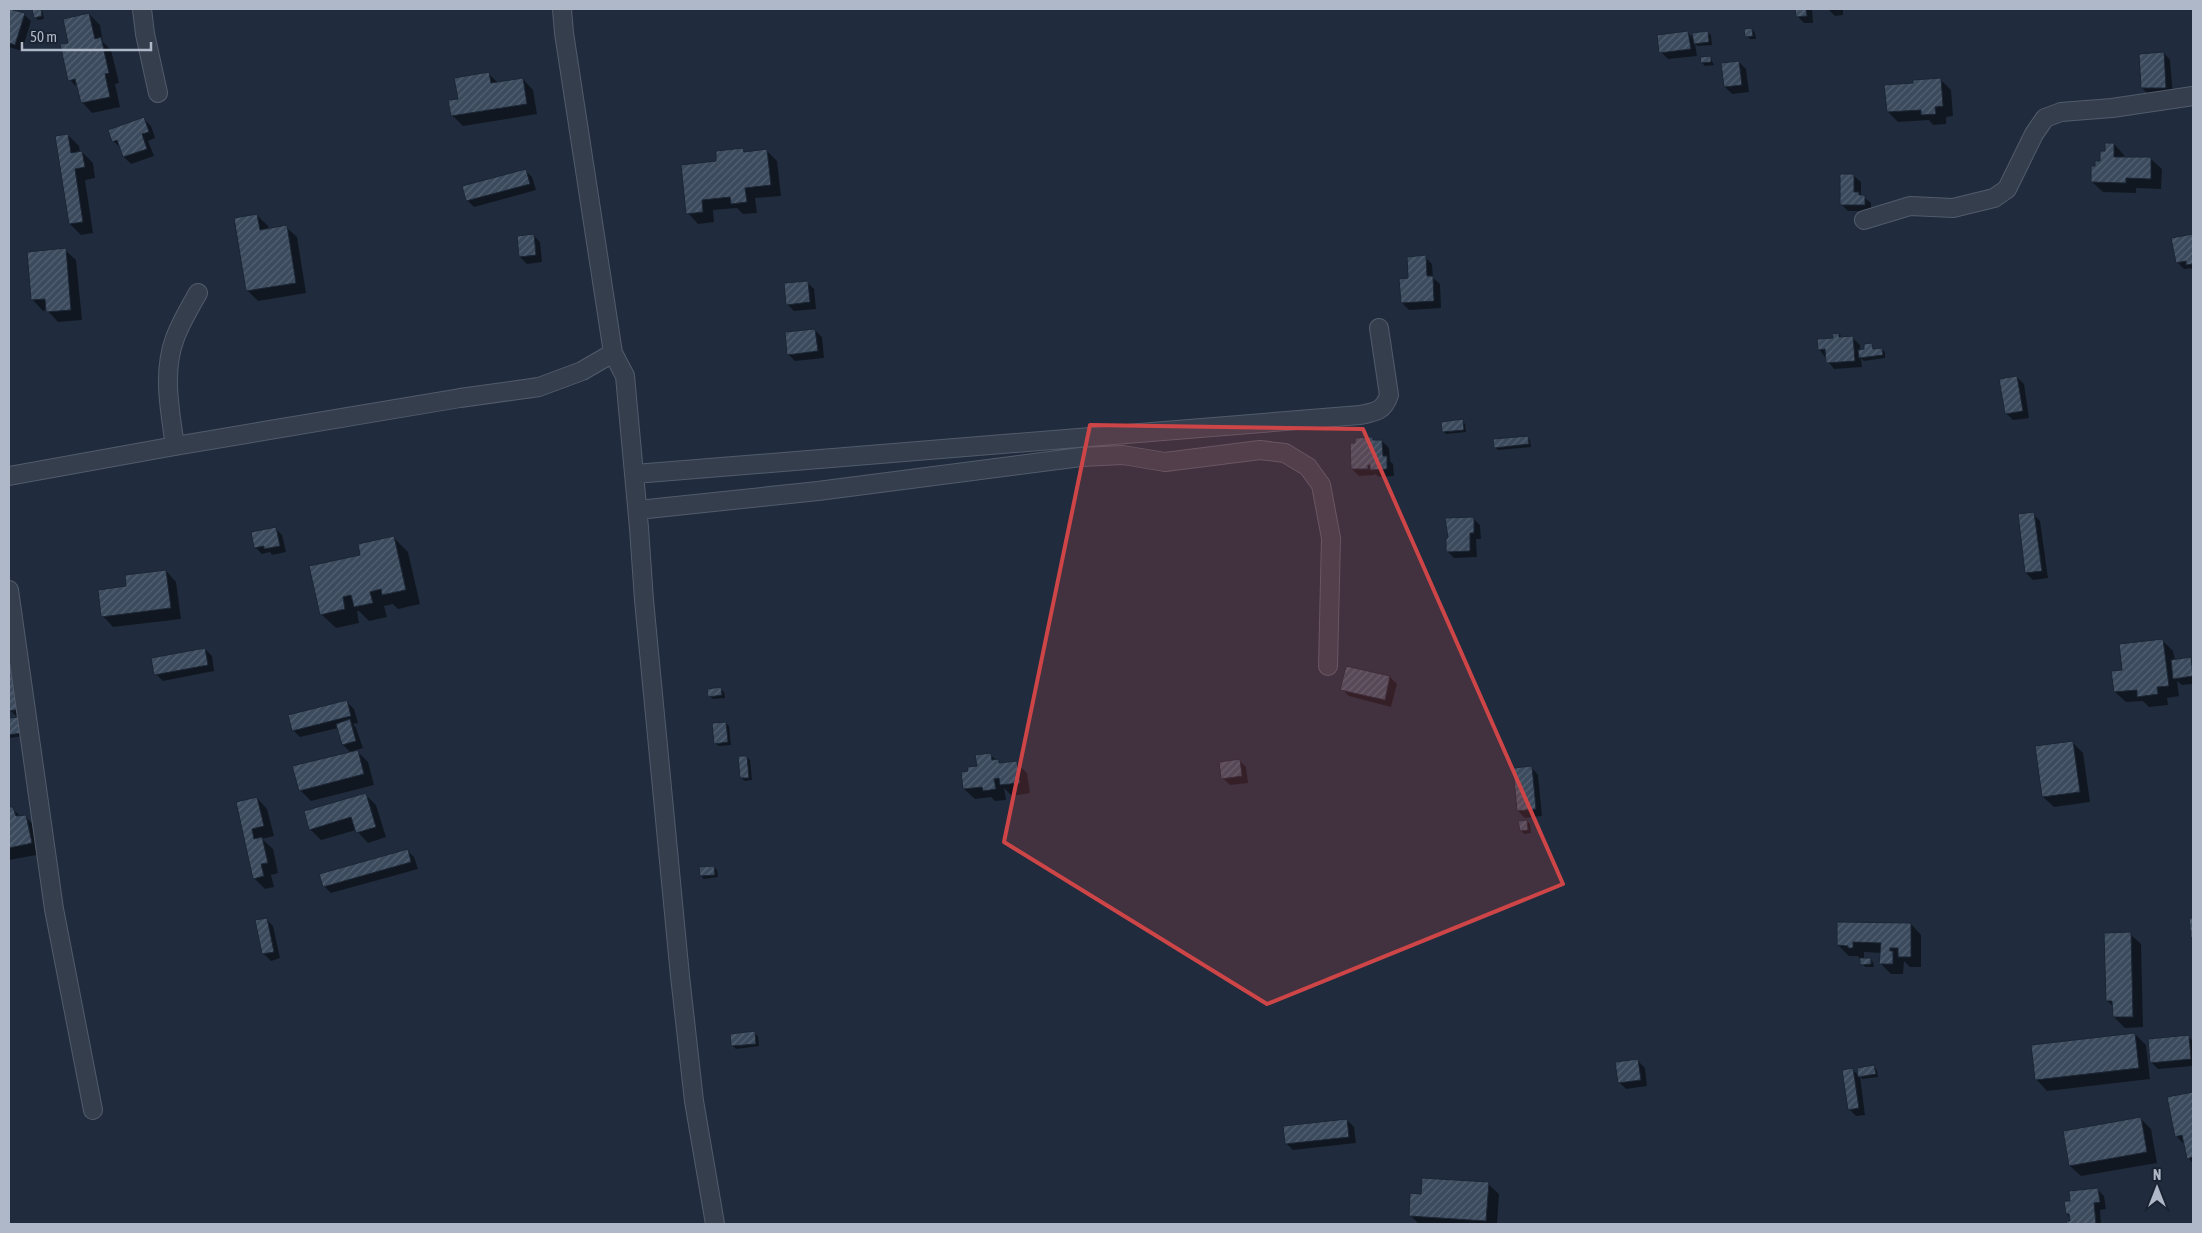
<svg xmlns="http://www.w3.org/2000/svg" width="2202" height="1233" font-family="'Asap Condensed',sans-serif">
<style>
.shadow{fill:#0007}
.building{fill:url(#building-hatch);stroke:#1b2534}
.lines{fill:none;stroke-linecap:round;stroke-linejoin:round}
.minor-casing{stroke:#525b6b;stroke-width:20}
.minor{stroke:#343e4d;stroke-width:18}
.marked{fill:#ce4548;fill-opacity:0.2;stroke:#ce4548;stroke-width:4;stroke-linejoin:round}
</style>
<defs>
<pattern id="building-hatch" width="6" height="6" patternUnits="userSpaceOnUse" patternTransform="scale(1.25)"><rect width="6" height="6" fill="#3b4a5d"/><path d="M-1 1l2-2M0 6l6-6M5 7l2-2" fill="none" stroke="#556273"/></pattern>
</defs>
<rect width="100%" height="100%" fill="#202c3d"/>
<!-- shadow -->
<path class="shadow" d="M33,9H42L44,19L38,20L35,17Z
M1793,9H1812L1813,23H1804L1797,16L1796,9Z
M1828,9H1843V15L1835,16Z
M9,10L24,14L31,21L22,51L9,47Z
M89,14L100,25L103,42L111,50L119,83L115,84L120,107L92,113L82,102L79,89L70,80L69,44Z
M1752,29L1755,33L1756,39H1750L1747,36Z
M1708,32L1711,35L1712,45L1698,46L1695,44L1697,56L1668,59L1661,52L1688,33L1694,39Z
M2164,53L2170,60L2173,95H2149L2142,88Z
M1710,57L1714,65L1705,66L1702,63Z
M1739,62L1746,69L1749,92L1732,94L1725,87Z
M488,73L498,83L523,79L533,90L537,114L463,126L452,115L459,100Z
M1940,79L1951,90L1953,116L1946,117V124L1933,125L1929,120L1898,122L1888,112L1914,84Z
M144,119L151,126L155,138L148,141L154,156L131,164L124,157L121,148L113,141Z
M68,135L79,146L80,153L82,152L93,163L95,178L85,180L93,233L81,235L70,224L57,137Z
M2114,144L2124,155V158L2151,159L2162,169L2161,189L2136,188V193L2103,192L2092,182L2096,168Z
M743,149L746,153L766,150L777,161L781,196L755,198L757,213L743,214L737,208L713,210L714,222L698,224L688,213L718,162Z
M525,170L532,177L536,190L474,207L467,200Z
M1854,176L1861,182V195L1871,203V211H1848L1841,204Z
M257,215L268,226V229L286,227L297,237L306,293L258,301L247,290Z
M533,235L540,242L542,262L527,264L520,257Z
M2193,235V271L2191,268L2184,269L2177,262L2173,239Z
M65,250L76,260L82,320L58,322L47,310L43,311L33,300L28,253Z
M1425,257L1432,264L1433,278L1440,284L1441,308L1409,310L1402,303L1410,279Z
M807,282L814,289L816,309L794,311L787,304Z
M815,330L822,337L824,358L795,361L788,354Z
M1839,334L1843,338H1853L1860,345V351L1866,350L1871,345L1875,350L1881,349L1885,352V358L1864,361L1861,358L1862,367L1834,369L1819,349Z
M2017,377L2024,384L2029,418L2013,420L2006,413Z
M1462,421L1465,424L1466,432L1446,434L1443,431Z
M1527,437L1530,440L1531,447L1498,450L1495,447Z
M1372,438L1376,442L1382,441L1389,448L1390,461L1393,464L1394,476L1379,477L1374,473L1375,475L1359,476L1352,469Z
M2033,514L2040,521L2048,578L2033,580L2026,573L2019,516Z
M1473,518L1480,525L1481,539H1476L1477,557L1454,558L1447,551Z
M275,528L282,535L286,552L272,555L270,552L262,554L255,547Z
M394,538L408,552L420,604L398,609L393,604L384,606L387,617L369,621L359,611H357L359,623L336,628L321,614L362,556Z
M166,571L176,582L181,619L113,627L103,616L128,587Z
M9,639L26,716L18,717L22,721L24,736L9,738V719L18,718L10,710L9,703Z
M2163,641L2173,651L2175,660L2191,659L2193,661V684L2182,685L2177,681L2179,696L2167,698L2168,705L2149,707L2143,701L2126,702L2115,692L2124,671Z
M205,649L212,656L214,671L163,681L156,674Z
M1347,667L1390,677L1397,684L1391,707L1349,696L1342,689Z
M721,689L724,692L725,698L713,699L709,696Z
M347,702L354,709L358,723L353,724L356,728L363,748L356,750L368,762L374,785L311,801L300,790L351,753L343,745L338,728L300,737L293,730Z
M726,723L729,726L731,745L719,746L715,743Z
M2073,743L2083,753L2090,802L2054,807L2043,797Z
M990,755L1002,764L1016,762L1027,773L1030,793L1012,796L1004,788L1006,800L995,801L991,797L975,799L964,789L969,772Z
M747,757L750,760L752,780L745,781L741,778Z
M1239,760L1246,767L1248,783L1230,785L1223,778Z
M1532,768L1538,775L1542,816L1525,818L1518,811Z
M366,795L376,805L386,837L368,843L356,830L321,840L310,829Z
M257,798L267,809L274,836L262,839L273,849L278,873L271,875L274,887L265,889L254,878L237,803Z
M12,808L21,817H26L36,828L42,854L9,860V809Z
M1527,821L1530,824L1531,833L1524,834L1521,830Z
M407,850L414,857L418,869L331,893L324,886Z
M714,867L717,870L718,877L704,879L701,876Z
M266,919L273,926L280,958L271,961L264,954Z
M1911,924L1921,935V967H1910L1904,961L1903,974H1891L1880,963L1881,953L1864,952V959H1870L1873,962L1874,967H1865L1858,956H1849L1838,945Z
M2130,934L2141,944L2143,1027L2125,1028L2114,1017V1007L2107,1001Z
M754,1033L758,1036L759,1046L736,1049L733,1046Z
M2135,1034L2146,1045L2150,1079L2047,1091L2037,1080L2033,1046Z
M2188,1036L2193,1041V1066L2158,1069L2151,1062Z
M1638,1061L1645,1068L1647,1086L1626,1089L1619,1082Z
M1874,1067L1877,1070L1878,1077L1862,1079L1860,1076L1865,1115L1856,1116L1849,1109L1853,1070L1859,1076Z
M2193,1093V1163L2188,1158L2185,1145L2176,1136L2168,1098Z
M2140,1118L2151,1129L2157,1163L2081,1176L2070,1166Z
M1347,1120L1354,1127L1356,1143L1293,1150L1286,1143Z
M1488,1184L1499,1194L1497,1224H1419L1410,1215L1422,1195Z
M2097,1189L2104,1196L2106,1209L2100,1210L2101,1224H2068V1222H2072L2067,1214L2071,1202Z"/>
<!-- building -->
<path class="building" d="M9,9L25,13L15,45L9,43Z
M32,9H41L42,16L34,18Z
M1795,9H1806L1807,16L1796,17Z
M89,13L95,39L101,37L109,73L105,74L110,97L81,103L75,79L68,81L60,44L68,43L63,19Z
M1752,28L1753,36L1745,37L1744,29Z
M1688,31L1691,49L1659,53L1657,35Z
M1708,31L1709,42L1694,44L1692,33Z
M2164,52L2166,88H2141L2139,54Z
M1711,56V62L1701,63L1700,57Z
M1739,61L1742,85L1724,87L1721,63Z
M489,72L491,83L523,78L527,104L451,116L448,100L458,99L454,78Z
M1941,78L1943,106L1935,107L1936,114L1921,115V110L1887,112L1884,85L1913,83V80Z
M144,117L149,132L142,134L147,149L123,157L117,140L112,142L108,130Z
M68,134L71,153L82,151L85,167L75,169L83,222L69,224L55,136Z
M2105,143H2114V157H2151V179L2126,178V183L2091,182V166H2095V161H2100V151H2105Z
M743,148L744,152L767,149L771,185L745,188L747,202L731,204L730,197L702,200L703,212L686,214L681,165L716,161V151Z
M526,169L530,184L466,201L462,186Z
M1840,174H1854V192H1859V195H1865V205H1840Z
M257,214L260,230L287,225L296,283L246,291L234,218Z
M534,234L536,255L519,257L517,236Z
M2193,234V264L2186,265V261L2176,263L2171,238Z
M66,248L71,310L46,312L45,299L31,300L27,252Z
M1426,255L1427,276H1433L1434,301L1401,303L1399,279L1408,278L1407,257Z
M808,281L810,302L786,305L784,283Z
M815,329L818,351L787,355L785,332Z
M1839,333V337L1853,336L1855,361L1826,363L1825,349L1818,350L1817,339L1833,338L1832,334Z
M1872,343L1873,349L1882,348L1883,355L1859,358L1858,350L1864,349V344Z
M2017,376L2023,411L2005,414L1999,379Z
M1463,419L1464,430L1442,432L1441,422Z
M1528,436L1529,444L1494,448L1493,439Z
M1373,437V440H1382L1383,456H1387V469L1370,470V465H1368V469H1351L1350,443H1355V438Z
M2034,512L2042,571L2025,573L2018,514Z
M1474,517V533H1470V551L1446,552V538H1448L1445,518Z
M276,527L280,546L264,549V546L254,548L251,532Z
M394,536L406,590L382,595L381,589L370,592L373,603L354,607L351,595L343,597L345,609L320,615L309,566L360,555L358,544Z
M166,570L171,608L101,617L98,590L126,586L125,575Z
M9,639L20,709L9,711Z
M2163,639L2169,686L2157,687L2158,694L2137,697V690L2114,692L2111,671L2122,670L2119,644Z
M205,648L208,665L154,675L151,658Z
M2191,657L2193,676L2173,679L2171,660Z
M1346,666L1390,676L1385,700L1340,690Z
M721,687L722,695L708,697L707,689Z
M347,700L351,716L292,731L288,715Z
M19,717L21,733L9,735V718Z
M350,719L356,741L342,745L336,724Z
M726,722L728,742L714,744L712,723Z
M2073,741L2080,792L2042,797L2035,746Z
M358,750L364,774L299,791L292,766Z
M991,753L992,760L999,759V763L1017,761L1020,783L1000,785L999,778L994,779L996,789L983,791L982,787L963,789L961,772L968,771L967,767L977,766L975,755Z
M738,756H747L749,778H740Z
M1240,759L1242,776L1221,779L1219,762Z
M1532,766L1536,809L1517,811L1513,768Z
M366,793L376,827L356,833L351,817L309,830L304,811Z
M257,797L264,826L252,829L254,839L262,837L268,863L261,864L264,876L253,879L236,802Z
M9,807H13L16,816L26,815L32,843L9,848Z
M1527,820L1528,830L1520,831L1518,821Z
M408,849L411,862L323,887L319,874Z
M714,866L715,875L700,876L699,867Z
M267,918L274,952L262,954L255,920Z
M2189,918H2193V937L2191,938Z
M1837,922L1911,923V957H1898V948H1890V951H1893V964H1879L1881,943L1853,942V948H1848V946L1837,945Z
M2131,932L2133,1017H2113L2112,1001H2106L2104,933Z
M1860,958H1871V964L1860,965Z
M755,1031L756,1044L731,1046L730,1034Z
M2135,1033L2139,1068L2035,1080L2031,1045Z
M2189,1035L2191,1059L2150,1063L2148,1039Z
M1638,1059L1641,1080L1618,1083L1615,1062Z
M1874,1065L1876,1074L1858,1077L1857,1068Z
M1853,1068L1859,1108L1848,1110L1842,1070Z
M2193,1092V1157L2187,1159L2182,1135L2175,1137L2167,1097Z
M2141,1117L2147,1152L2069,1166L2063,1131Z
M1347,1119L1349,1137L1285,1144L1283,1126Z
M1422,1178L1489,1182L1486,1221L1409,1216L1410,1193L1421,1194Z
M2098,1188L2100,1202L2094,1203L2096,1224H2067L2066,1221H2070L2069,1214H2066L2064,1201H2070L2069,1191Z"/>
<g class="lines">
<!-- minor casing -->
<g class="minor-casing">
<path id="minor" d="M142,9L145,34L158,93
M1864,220L1910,206L1953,208L1994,198L2007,189L2034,134L2045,118L2061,112L2112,108L2193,96
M613,353L625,376L639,528L644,600L680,976L694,1101L715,1224
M175,446C170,411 162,372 175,338C181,322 190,307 198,293
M635,474L1360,415C1375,412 1384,411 1389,395L1379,328
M9,476L175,446L460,398L539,387L582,371L613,353L564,33L562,9
M638,510L818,491L1081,457L1123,455L1165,462L1260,450L1285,453L1308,467L1321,485L1331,538L1328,666
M9,590L54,909L93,1110"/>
</g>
<!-- minor -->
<use href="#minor" class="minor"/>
</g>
<!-- marked area -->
<path class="marked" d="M1090,425L1363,429L1563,884L1267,1004L1004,842Z"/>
<!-- border -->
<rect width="2202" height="1233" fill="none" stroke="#afb8c9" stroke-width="20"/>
<!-- north arrow -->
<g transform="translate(2157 1188)" stroke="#192332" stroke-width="4" paint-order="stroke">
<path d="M0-4L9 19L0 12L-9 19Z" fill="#afb8c9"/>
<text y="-8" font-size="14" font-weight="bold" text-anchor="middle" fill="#afb8c9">N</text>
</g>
<!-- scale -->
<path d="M22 42v8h129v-8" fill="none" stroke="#afb8c9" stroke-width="2.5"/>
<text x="30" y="42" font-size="15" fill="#afb8c9" stroke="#192332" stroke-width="4" paint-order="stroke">50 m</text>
</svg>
